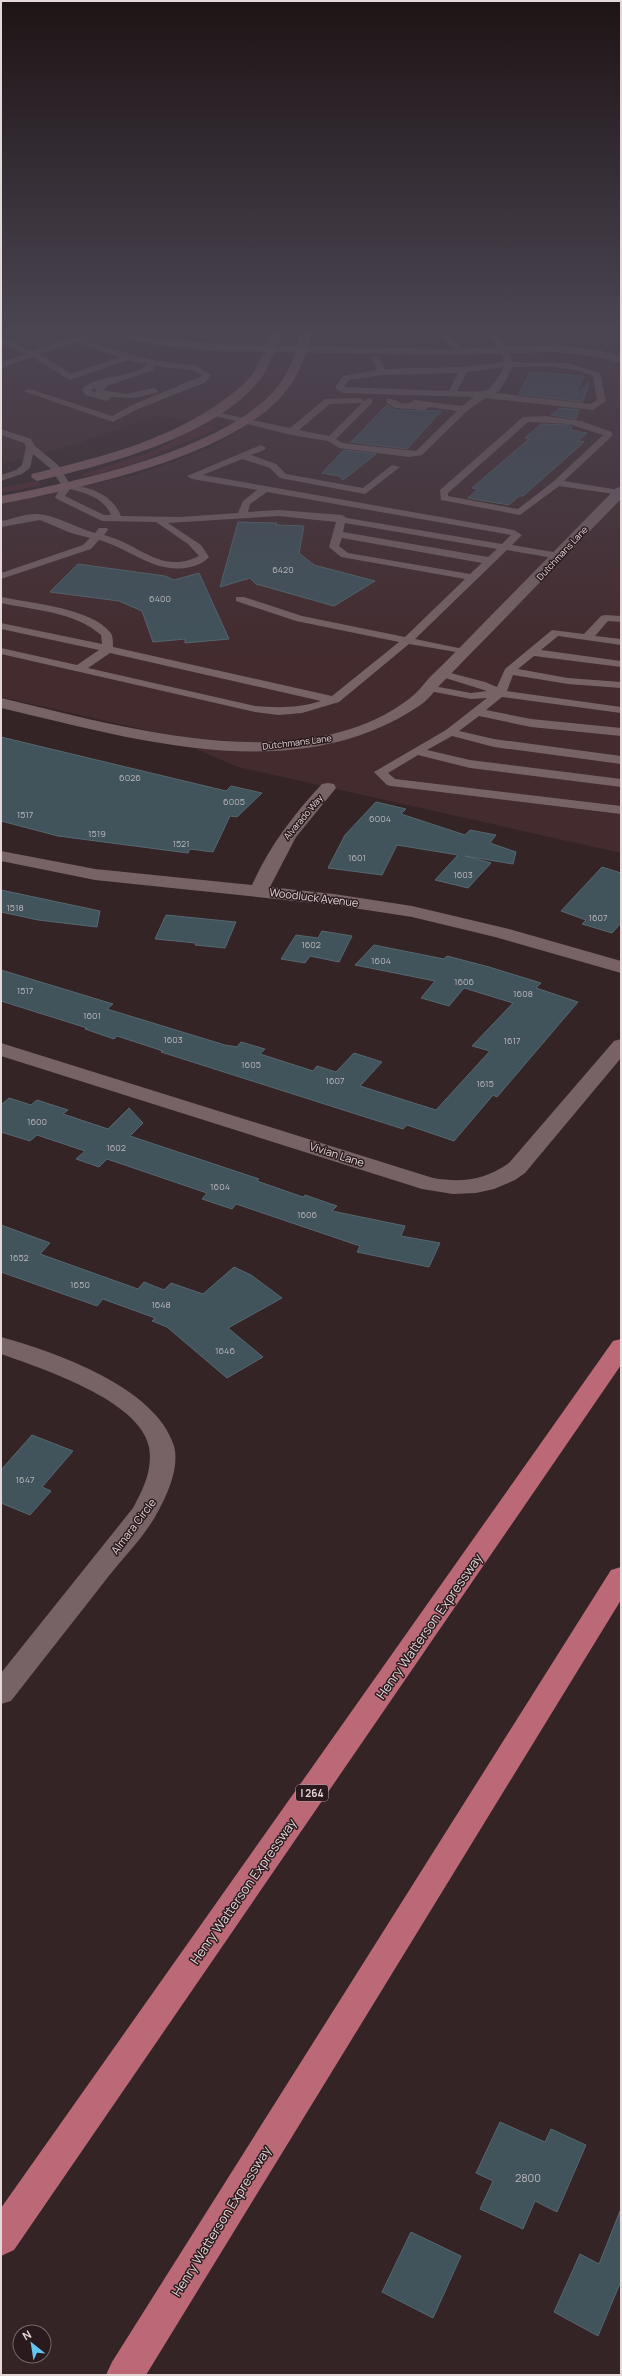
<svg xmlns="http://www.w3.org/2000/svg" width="622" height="2376" font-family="Manrope,sans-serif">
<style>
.built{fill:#432b2e}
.green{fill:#51272e}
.building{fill:#41535b;stroke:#556870}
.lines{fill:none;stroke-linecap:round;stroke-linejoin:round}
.lane{fill:#776365;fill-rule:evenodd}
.street{fill:#776365;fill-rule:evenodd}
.secondary{fill:#8c656a;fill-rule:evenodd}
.highway{fill:#bc6977;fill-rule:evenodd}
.labels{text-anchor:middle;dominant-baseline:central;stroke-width:3;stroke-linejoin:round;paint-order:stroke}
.far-street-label{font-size:9px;fill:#e4d8d9;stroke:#2b1a1d}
.number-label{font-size:9px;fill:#bbb7ba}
.shield{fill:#2b1a1d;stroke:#ac9fa1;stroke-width:1}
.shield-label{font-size:10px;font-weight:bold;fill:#e4d8d9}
.street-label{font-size:11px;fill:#e4d8d9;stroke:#2b1a1d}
.near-number-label{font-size:11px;fill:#bbb7ba}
.near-street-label{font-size:13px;fill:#e4d8d9;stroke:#2b1a1d}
</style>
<rect width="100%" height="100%" fill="#352426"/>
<!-- built -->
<path class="built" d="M1,326H621V853L238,767L159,733L1,697V504L139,474L212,447L241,429L156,416L69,446L1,464Z"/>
<!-- green -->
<path class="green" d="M24,326H44L56,330L31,336L12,329Z
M290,326H300L296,344L289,346L286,344Z
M326,353H426C406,354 332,363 318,355Z
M274,363L284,364C275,379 265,412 242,409V406L258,393L264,378Z
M208,425L215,427L216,429L138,462L91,476L81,475L156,450L199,427Z
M35,481L42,485L1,493V488Z"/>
<!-- building -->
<path class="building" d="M530,372L584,376L576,394L590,382L582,402L519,394Z
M387,405L395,410L441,411L407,449L351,442Z
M560,408L579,410L576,419L551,415Z
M541,424L569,425L572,427L571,430L587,433L578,441L584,442L523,496H519L509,505L468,498L478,489L472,488L529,439L525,438Z
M344,450L376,454L343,480L339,476L322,473Z
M238,522L277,523L276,525L304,526L299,553L314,565L375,581L334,606L256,584L250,578L220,587Z
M78,564L165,576L174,580L199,573L229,639L185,643V639L153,642L142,611L119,601L50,592Z
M1,737L226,791L231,786L262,793L237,817L230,816L213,852L190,849L188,853L58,836L1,821Z
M376,802L406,809L401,814L465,835L470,830L496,835L490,843L516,852L513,864L465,856L491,863L468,888L435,880L458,855L397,845L382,875L328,868L345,835Z
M602,867L621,873V923L612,933L582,924L586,920L561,911Z
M1,890L100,911L97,927L38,920L1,912Z
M166,915L236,922L225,948L195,945L196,943L155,939Z
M322,931L352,936L339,962L310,956L305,963L281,959L296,935L318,938Z
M374,945L444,959L447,956L489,967L541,983L536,988L578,1002L520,1070L497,1097L493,1095L454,1141L407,1125L403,1129L161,1052L163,1051L117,1036L114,1039L85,1029L87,1028L1,1001V970L113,1004L107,1009L225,1045L237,1047L241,1042L265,1049L260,1054L313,1071L317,1066L336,1072L354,1053L382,1062L360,1086L436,1110L490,1051L472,1046L513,1003L464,988L449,1006L421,998L435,981L355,965Z
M9,1098L31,1105L37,1100L68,1110L63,1114L108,1129L129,1108L143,1123L130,1136L259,1179L257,1181L303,1197L305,1195L337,1206L332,1211L405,1226L401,1236L440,1243L429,1267L357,1252L360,1246L236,1204L232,1209L202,1199L207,1193L107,1159L99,1167L76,1159L85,1151L37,1135L30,1141L1,1132V1105Z
M1,1225L50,1243L40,1254L138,1289L144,1282L164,1290L171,1283L203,1294L234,1267L251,1275L282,1298L228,1328L263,1357L227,1378L167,1327L152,1321L155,1318L103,1299L97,1306L1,1272Z
M32,1435L73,1451L42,1487L51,1491L30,1515L1,1503V1470Z
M500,2122L545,2142L551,2129L586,2145L557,2212L535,2201L523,2229L480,2209L493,2181L476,2173Z
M620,2211L621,2281L598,2336L554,2312L580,2254L599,2264Z
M411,2232L461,2256L433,2318L382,2292Z"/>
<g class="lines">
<!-- lane -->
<path class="lane" d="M106,326H116L81,340L152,360L197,366L211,375L206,382L138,409L113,422L23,391L30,389L112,416L132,405L202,376L192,370L155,366L153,370L107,386L103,390L126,394L154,388L158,391L157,393L134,398L111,397L107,401L85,395L82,389C96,374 137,378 147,364L128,360L70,380L32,357L1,368V362L26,354L1,343V338L33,351ZM73,342L119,357L71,374L40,354ZM95,388L96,392L91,391V390Z
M133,326C152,323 212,341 222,326H230C227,331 225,334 219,336C208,339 140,332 133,326Z
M376,326C395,323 415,332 434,329L432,326H440L464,351L457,353L438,333L428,334L380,328Z
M486,326H494L493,328L508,349L513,362L567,363L600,373L606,401L593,410L485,398L467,411L422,455L409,457L339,448L328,441L291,435L207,414L211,411L290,428L325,399L360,398L364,401L369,398L372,399V403L336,439L342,443L416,451L457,411L429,407L425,410L395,408L387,403V399C394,397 401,406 409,403C411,403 412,401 414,400L462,406L474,397L343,393L335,388L343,376L377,370L371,358L375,356H378L385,369L464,367L505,362L500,349L485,328ZM550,366L580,371L593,376L597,400L591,404L496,393L500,390L513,367ZM504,367C489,395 488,392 457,391L467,372ZM458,373L449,391L344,387L349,380L382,375ZM362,403L329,436L299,430L330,404Z
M546,416L581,421L612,432V436L564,481L619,490L621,491V495L559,486L520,515L441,500L440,490L523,417ZM528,422L569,424L603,435L554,481L518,509L448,496V493Z
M1,429L31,439L35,446L58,465L70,484C91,488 112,494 121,516L180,517L238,513L243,501L257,490L192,479L187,476L261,445L266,448L264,450L251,455L276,464L286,474L363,488L392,465L400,467L365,494L280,478L270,468L242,459L203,475L514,530L522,535L512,545L559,553L564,556L559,559L507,550L415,639L468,650V654L409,644L339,702L302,713L279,715L255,712L1,654V648L77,665L99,650L1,629V623L102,644L101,635C75,612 34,610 1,603V597C31,603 90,608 110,632C113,635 113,642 113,647L332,696L399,642L296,621L236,601V597H244L302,616L405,637L465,579L341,557L329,547L336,522L279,516L168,523L201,545L209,557C205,562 196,566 190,567C156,575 131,549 99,540L91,549L1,579V573L83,545L90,538L71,533L40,520L1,527V521C13,519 26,513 38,514C56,515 76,528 95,533L99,528H107L108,530L104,535C140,544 161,575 199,556L188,544L156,522L102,521L57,499L55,497L62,486L51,469L33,454L30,468L22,474L1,481V475L16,470L22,465L26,447L24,443L1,435ZM70,489C86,493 104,498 111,515H104L65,496ZM267,492L511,535L502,544L347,518L342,515L279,510L248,512L250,504ZM345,523L497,549L488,557L343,532ZM342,538L482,563L470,574L348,553L339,546ZM110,653L321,701C298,708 279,708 255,706L88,668Z
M605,615L621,616V622L608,621L595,636L621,639V645L558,636L541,650L621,661V667L534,656L518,669L568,678L621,682V688L568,684L513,675L507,691L621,707V713L502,697L486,710L531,719L621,728V736L531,727L479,716L459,731L494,739L621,756V764L494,747L452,736L427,750L470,760L621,779V787L470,768L418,755L388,773L395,779L621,806V814L391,786L387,785L374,772L446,730L487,698L471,699L424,690L422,688L428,685L471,693L487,691L439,676V672L443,671L485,682L497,687L505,669L552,630L584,634L601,616Z"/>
<!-- street -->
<path class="street" d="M85,326H101L152,338L214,344L447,349L556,345L600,350L621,356V363L598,357L556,352L447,355L214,351L152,344L87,328Z
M621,487V499C574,547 527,596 480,644C466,658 453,672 439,686C433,693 427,701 419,706C295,789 134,739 1,708V698C120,726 301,781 409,699C417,693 423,685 429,678C445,663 460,647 475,632C522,584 569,536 616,488Z
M328,783L334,784L336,788L296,837L270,887L334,894L412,906L509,929L621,961V973L495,937L412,917L334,905L95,880L1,861V851L95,869L252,885C269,847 293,815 322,784Z
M621,1039V1058L525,1173L515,1180L494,1189L476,1193L453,1194L422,1189L1,1056V1043L433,1178C462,1183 485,1180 509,1163L614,1041Z
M1,1337C55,1352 156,1387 174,1446C180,1469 166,1498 155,1517C142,1539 123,1558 108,1577C76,1618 43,1660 11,1701L1,1704V1673L133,1508C143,1489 153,1470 149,1447C140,1400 40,1368 1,1354Z"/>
<!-- secondary -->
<path class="secondary" d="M273,326H285C281,337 277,346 272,357C269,361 269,367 266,371C225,435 108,464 37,481L31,477L32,474C101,457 172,440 229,396C238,389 251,379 256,368C263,354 269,341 273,326Z
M301,326H313C308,352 299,377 281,397C225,458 81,488 1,504V496C79,481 218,451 273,392C290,374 297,350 301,326Z"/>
<!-- highway -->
<path class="highway" d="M621,1339V1365L14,2250L1,2256V2208L613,1341Z
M621,1567V1600L146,2375H106L112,2362L611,1570Z"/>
</g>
<!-- sky -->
<linearGradient id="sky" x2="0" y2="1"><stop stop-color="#1d1415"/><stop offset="0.5" stop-color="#4b4552"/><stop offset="1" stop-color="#4b4552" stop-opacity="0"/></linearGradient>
<rect width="622" height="658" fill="url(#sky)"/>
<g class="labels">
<!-- far-street labels -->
<g class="far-street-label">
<text transform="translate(562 553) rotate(-47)">Dutchmans Lane</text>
<text transform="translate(297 742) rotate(-7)">Dutchmans Lane</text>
<text transform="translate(303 817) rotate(-50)">Alvarado Way</text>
</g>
<!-- number labels -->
<g class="number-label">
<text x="283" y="569">6420</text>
<text x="160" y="598">6400</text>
<text x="130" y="777">6026</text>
<text x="234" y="801">6005</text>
<text x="25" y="814">1517</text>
<text x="380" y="818">6004</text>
<text x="97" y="833">1519</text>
<text x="181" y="843">1521</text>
<text x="357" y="857">1601</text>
<text x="463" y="874">1603</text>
<text x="15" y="907">1518</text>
<text x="598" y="917">1607</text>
<text x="311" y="944">1602</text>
<text x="381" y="960">1604</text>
<text x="464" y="981">1606</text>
<text x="25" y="990">1517</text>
<text x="523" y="993">1608</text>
<text x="92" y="1015">1601</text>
<text x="173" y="1039">1603</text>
<text x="512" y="1040">1617</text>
<text x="251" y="1064">1605</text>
<text x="335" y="1080">1607</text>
<text x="485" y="1083">1615</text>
<text x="37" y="1121">1600</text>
<text x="116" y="1147">1602</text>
<text x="220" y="1186">1604</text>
<text x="307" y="1214">1606</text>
<text x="19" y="1257">1652</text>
<text x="80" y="1284">1650</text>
<text x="161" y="1304">1648</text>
<text x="225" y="1350">1646</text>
<text x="25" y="1479">1647</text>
</g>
<!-- shield labels -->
<rect class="shield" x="296" y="1785" width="32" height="16" rx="3"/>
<g class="shield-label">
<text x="312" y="1793">I 264</text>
</g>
<!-- street labels -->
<g class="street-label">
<text transform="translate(314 897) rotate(7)">Woodluck Avenue</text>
<text transform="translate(337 1154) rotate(18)">Vivian Lane</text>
<text transform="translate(133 1526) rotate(-53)">Almara Circle</text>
</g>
<!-- near-number labels -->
<g class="near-number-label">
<text x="528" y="2177">2800</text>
</g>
<!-- near-street labels -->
<g class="near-street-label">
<text transform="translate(429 1626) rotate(-55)">Henry Watterson Expressway</text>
<text transform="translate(243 1891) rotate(-55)">Henry Watterson Expressway</text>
<text transform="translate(221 2221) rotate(-58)">Henry Watterson Expressway</text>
</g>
</g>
<!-- border -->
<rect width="622" height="2376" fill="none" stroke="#e4d8d9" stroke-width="4"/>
<!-- north arrow -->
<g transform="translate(32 2344) rotate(330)"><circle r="19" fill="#2b1a1d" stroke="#756668"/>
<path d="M0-3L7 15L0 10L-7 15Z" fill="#64c5ee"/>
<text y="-6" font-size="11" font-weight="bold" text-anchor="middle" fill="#e4d8d9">N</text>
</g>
</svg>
